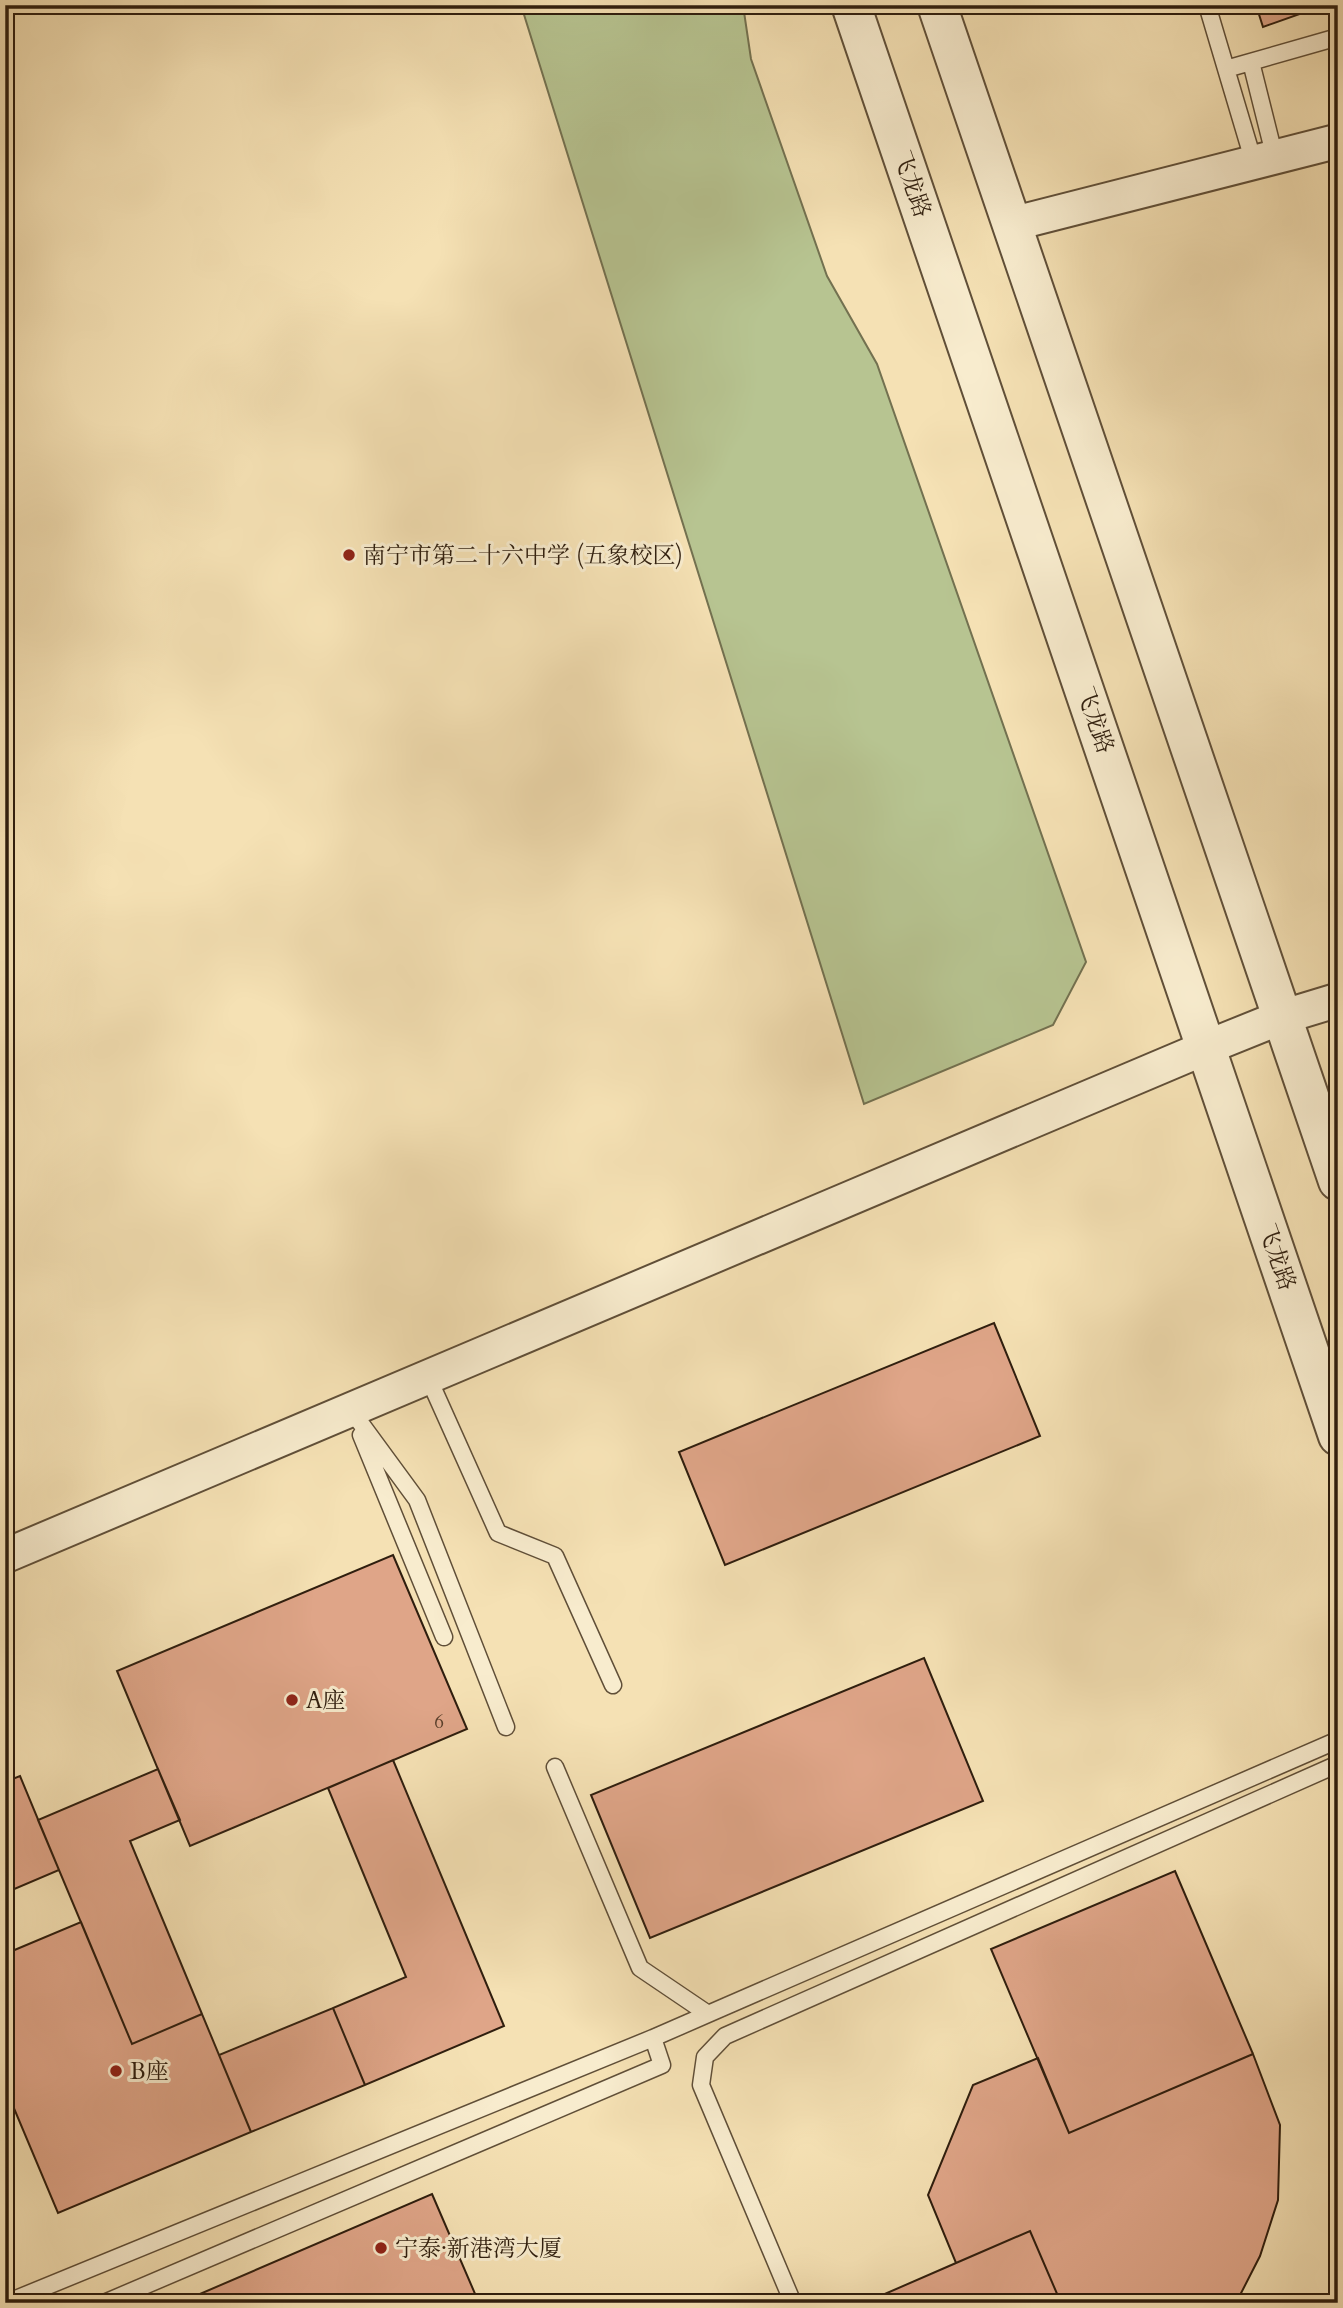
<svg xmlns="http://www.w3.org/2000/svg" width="1343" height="2308" font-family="Cardo,'Noto Serif SC',serif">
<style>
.green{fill:#b7c491;stroke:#737150;stroke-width:2}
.building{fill:#dfa588;stroke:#2f1e0e;stroke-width:2}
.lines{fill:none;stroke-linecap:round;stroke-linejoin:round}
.service-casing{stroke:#604f38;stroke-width:19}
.minor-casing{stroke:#604f38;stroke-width:37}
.tertiary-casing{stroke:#604f38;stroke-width:42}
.service{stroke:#f8ecce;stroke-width:16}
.minor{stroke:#f8ecce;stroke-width:33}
.tertiary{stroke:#f8ecce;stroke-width:38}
.poi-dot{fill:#8f2418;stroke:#f8ecce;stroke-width:2.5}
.labels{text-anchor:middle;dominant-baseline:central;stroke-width:6;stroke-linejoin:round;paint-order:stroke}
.number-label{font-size:19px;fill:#5b402c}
.street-label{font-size:23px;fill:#2f1e0e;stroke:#f8ecce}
.poi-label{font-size:23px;fill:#2f1e0e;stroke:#f8ecce;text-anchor:start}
</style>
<rect width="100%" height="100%" fill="#f5e1b4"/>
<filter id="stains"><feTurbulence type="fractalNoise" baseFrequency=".00286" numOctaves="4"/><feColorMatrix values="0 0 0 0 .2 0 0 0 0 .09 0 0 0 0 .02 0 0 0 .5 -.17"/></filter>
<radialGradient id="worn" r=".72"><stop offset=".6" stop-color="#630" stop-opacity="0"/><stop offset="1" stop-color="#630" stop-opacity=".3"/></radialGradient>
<!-- green -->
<path class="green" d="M521,5H743L751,59L827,276L877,364L1086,962L1053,1025L864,1104Z"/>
<!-- building -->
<path class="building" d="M1256,5H1325L1263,27Z
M1302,5H1325L1304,12Z
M994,1323L1040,1436L725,1565L679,1452Z
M393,1555L467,1729L190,1846L117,1671Z
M924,1658L983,1801L650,1938L591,1795Z
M393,1760L504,2026L365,2085L333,2008L406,1977L328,1788Z
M158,1769L180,1820L130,1841L202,2014L132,2044L38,1820Z
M20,1776L59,1870L5,1893V1782Z
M1175,1871L1253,2054L1069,2133L991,1949Z
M81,1922L132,2044L202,2014L251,2132L58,2213L5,2087V1954Z
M333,2008L365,2085L251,2132L219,2055Z
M1253,2054L1280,2125L1278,2200L1260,2256L1236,2303H1061L1030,2231L956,2263L928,2195L973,2085L1038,2058L1069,2133Z
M432,2194L479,2303H179Z
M1030,2231L1061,2303H864L956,2263Z"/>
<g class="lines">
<!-- service casing -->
<g class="service-casing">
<path id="service" d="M1207,5L1254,163
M1251,62L1275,158
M1226,69L1338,37
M428,1377L498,1533L555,1556L613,1685
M351,1410L417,1500L506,1727
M361,1435L444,1637
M555,1767L640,1968L708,2014L1338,1740
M6,2303L653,2038
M104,2303L662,2065L653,2038L708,2014
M793,2303L701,2085L705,2057L725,2036L1338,1764"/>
</g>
<!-- minor casing -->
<g class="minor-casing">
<path id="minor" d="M1012,224L1338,141
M5,1556L1205,1048L1282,1017L1338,1000"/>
</g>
<!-- tertiary casing -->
<g class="tertiary-casing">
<path id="tertiary" d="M851,5L1338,1436
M937,5L1338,1181"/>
</g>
<!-- service -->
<use href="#service" class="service"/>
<!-- minor -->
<use href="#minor" class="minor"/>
<!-- tertiary -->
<use href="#tertiary" class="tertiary"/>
</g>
<!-- markers -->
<g class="poi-dot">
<circle cx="349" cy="555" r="7"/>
<circle cx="292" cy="1700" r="7"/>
<circle cx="116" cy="2071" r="7"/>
<circle cx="381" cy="2248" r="7"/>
</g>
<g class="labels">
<!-- number labels -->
<g class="number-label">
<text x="439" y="1722">6</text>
</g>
<!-- street labels -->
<g class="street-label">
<text transform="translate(912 184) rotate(71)">飞龙路</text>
<text transform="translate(1095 720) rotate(71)">飞龙路</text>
<text transform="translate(1277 1257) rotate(71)">飞龙路</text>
</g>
<!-- poi labels -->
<g class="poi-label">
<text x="363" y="555">南宁市第二十六中学 (五象校区)</text>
<text x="306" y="1700">A座</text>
<text x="130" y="2071">B座</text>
<text x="395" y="2248">宁泰·新港湾大厦</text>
</g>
</g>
<!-- margin -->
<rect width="1343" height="2308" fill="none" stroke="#f5e1b4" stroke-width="28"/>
<rect x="7" y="7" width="1329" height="2294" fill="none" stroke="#2f1e0e" stroke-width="3.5"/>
<rect x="14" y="14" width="1315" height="2280" fill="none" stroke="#2f1e0e" stroke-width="2"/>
<rect width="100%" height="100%" filter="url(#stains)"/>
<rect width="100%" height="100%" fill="url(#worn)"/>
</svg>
